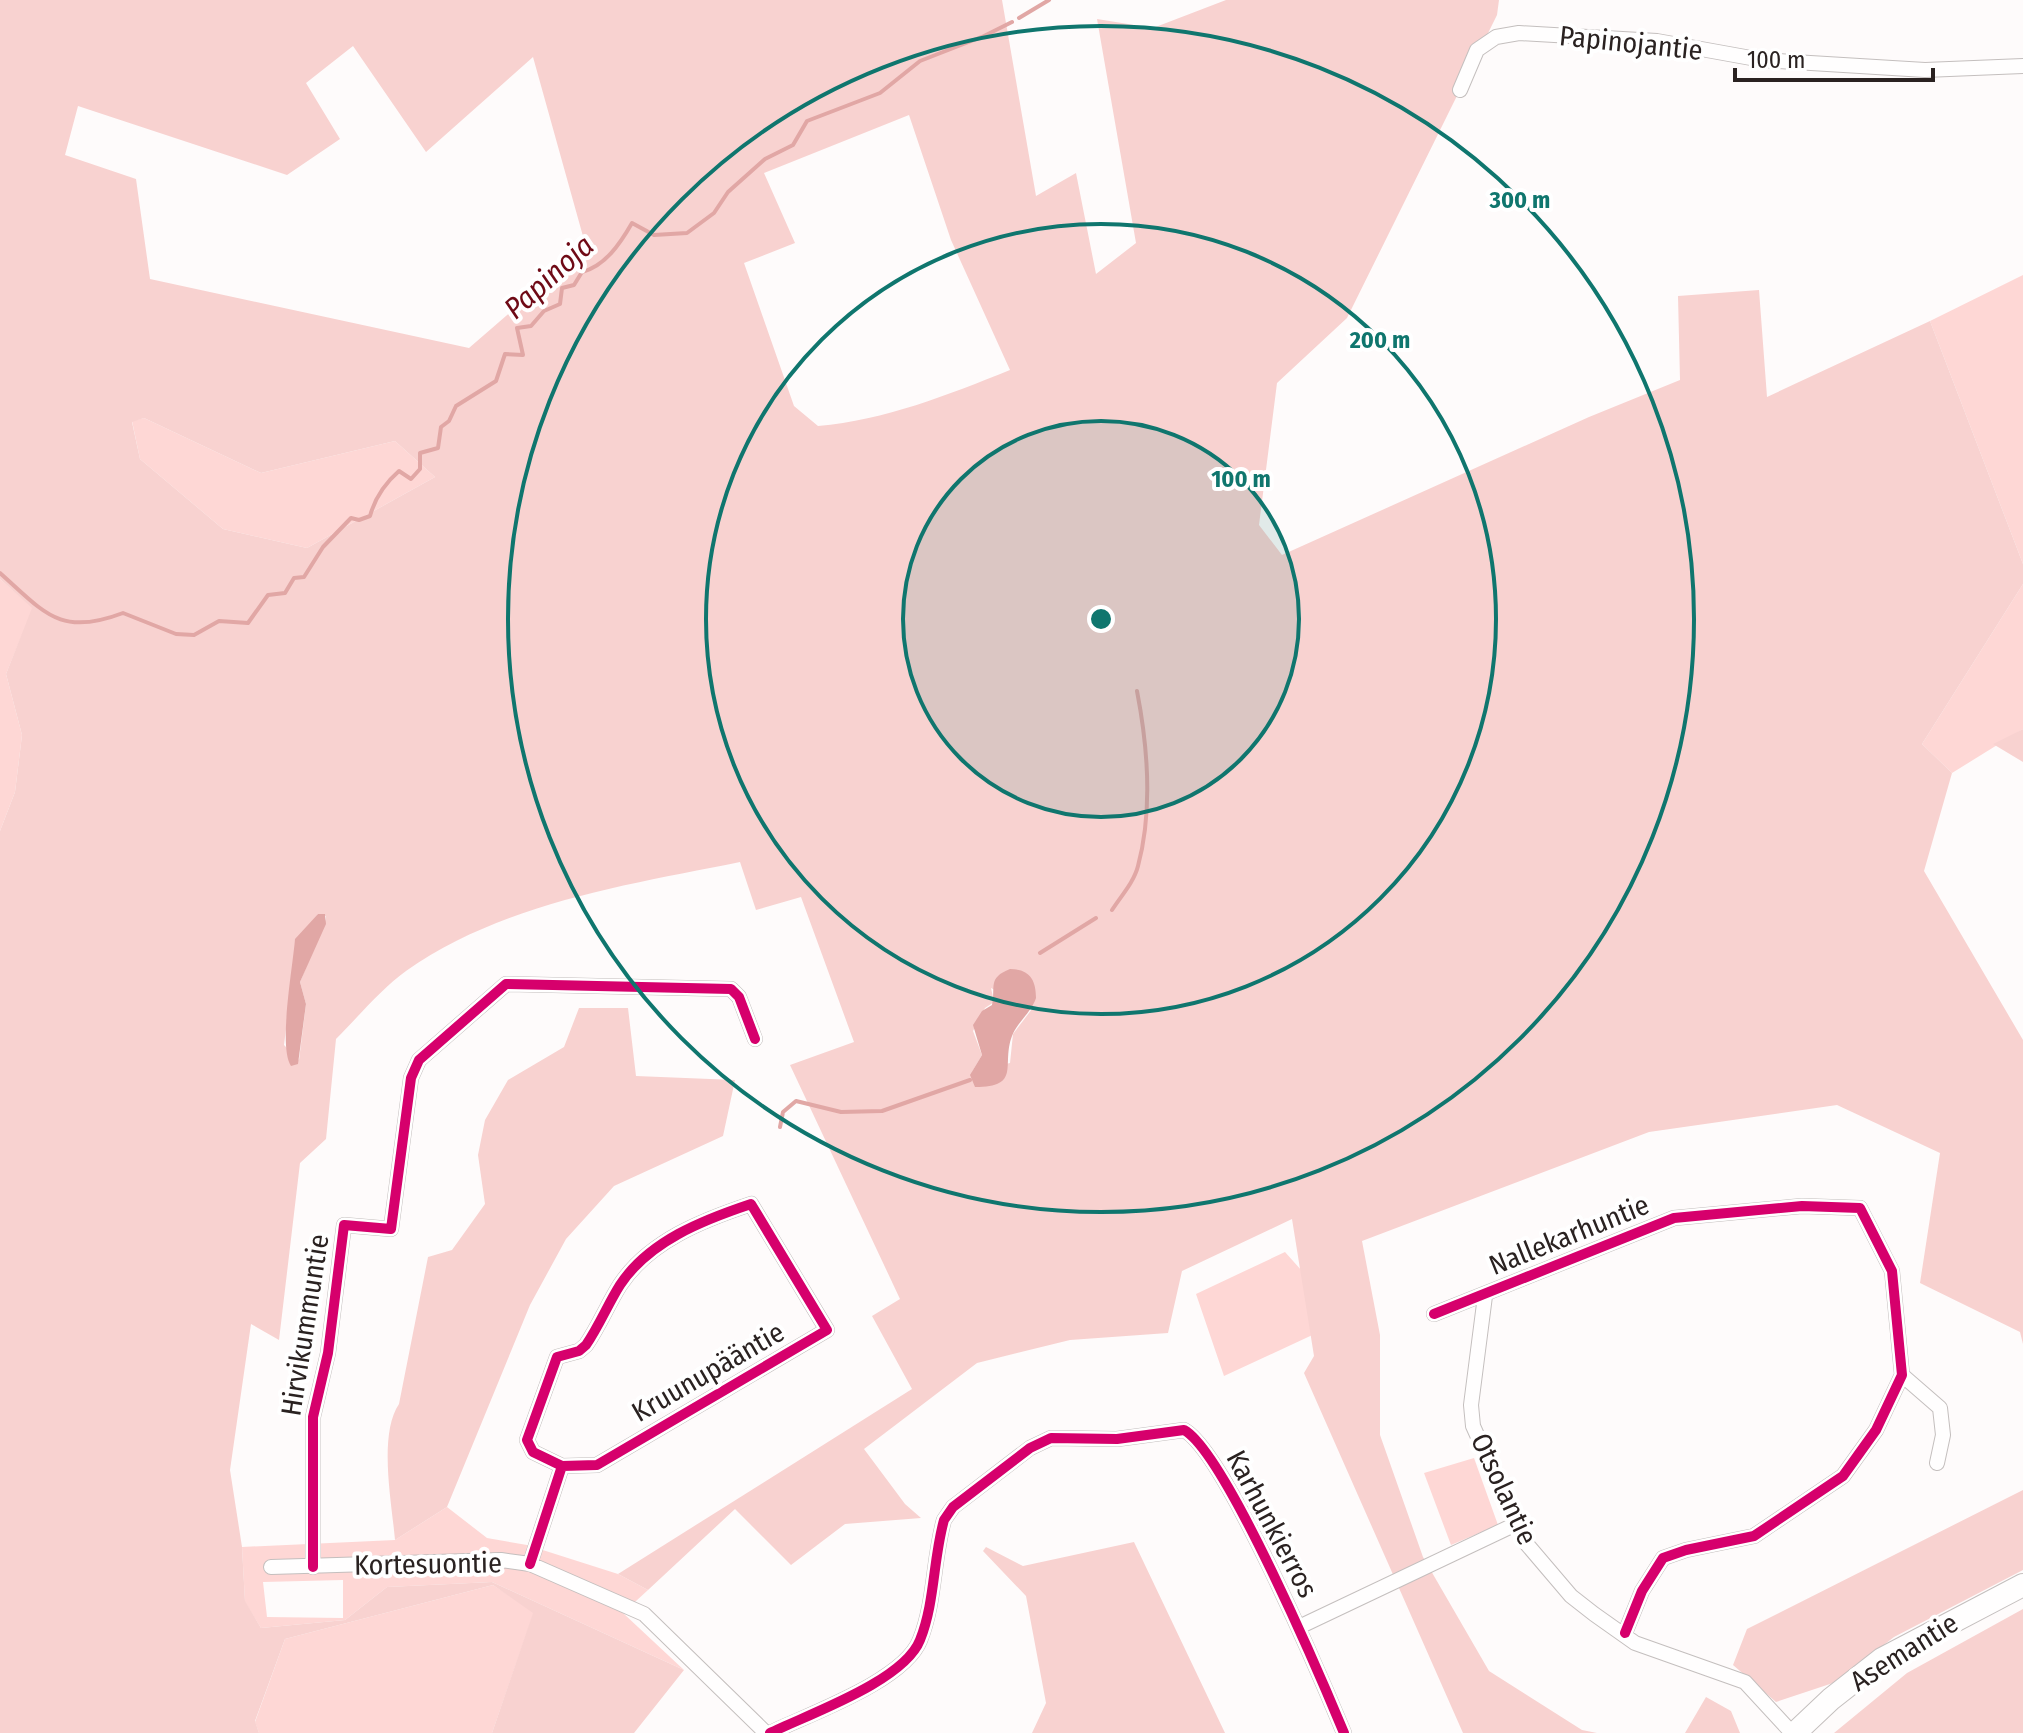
<svg xmlns="http://www.w3.org/2000/svg" width="2023" height="1733" font-family="'Fira Sans Condensed',sans-serif">
<style>
.green{fill:#fed7d5;fill-rule:evenodd}
.forest{fill:#f8d2d0;fill-rule:evenodd}
.water{fill:#e1a7a5}
.lines{fill:none;stroke-linecap:round;stroke-linejoin:round}
.stream{stroke:#e1a7a5;stroke-width:4}
.minor-casing{stroke:#c4bfbe;stroke-width:16}
.secondary-casing{stroke:#c4bfbe;stroke-width:24}
.minor{stroke:#fffefe;stroke-width:14}
.secondary{stroke:#fffefe;stroke-width:22}
.cycleway-casing{stroke:#fff;stroke-width:15}
.cycleway{stroke:#d6006c;stroke-width:10}
.ring{fill:none;stroke:#0f766e;stroke-width:4}
.labels{text-anchor:middle;dominant-baseline:central;stroke-width:8;stroke-linejoin:round;paint-order:stroke}
.street-label{font-size:28px;fill:#2a2221;stroke:#fff}
.water-label{font-size:30px;font-style:italic;fill:#6f0a16;stroke:#fff}
.centre{fill:#0f766e;stroke:#fff;stroke-width:4}
.ring-label{font-size:24px;text-anchor:middle;font-weight:bold;fill:#0f766e;stroke:#fff;stroke-width:8;stroke-linejoin:round;paint-order:stroke}
</style>
<rect width="100%" height="100%" fill="#fefbfb"/>
<!-- green -->
<path class="green" d="M2023,275V564L1930,321Z
M144,418L261,473L395,441L435,477L307,548L223,529L140,459L132,421Z
M0,579L33,608L6,674L22,735L15,792L0,831Z
M2023,584V729L1952,773L1922,744Z
M1285,1252L1302,1271L1321,1331L1224,1376L1196,1294Z
M1474,1458L1498,1525L1451,1545L1424,1473Z
M447,1507L487,1538L527,1545L618,1574L648,1590L623,1613L684,1670L492,1582L387,1587L345,1620L261,1628L245,1602L242,1547L395,1540ZM343,1580V1618L267,1617L263,1582Z
M493,1585L534,1612L492,1733H259L255,1722L285,1639Z"/>
<!-- forest -->
<path class="forest" d="M0,0H1002L1036,196L1076,173L1096,274L1136,243L1097,19L1153,28L1226,0H1499L1497,15L1347,318L1277,383L1259,525L1282,555L1589,417L1680,380L1678,296L1759,290L1767,397L1930,321L2023,564V584L1922,744L1952,773L1924,871L2023,1040V1344L2020,1332L1920,1283L1940,1153L1837,1105L1649,1132L1362,1241L1380,1335V1435L1423,1557L1489,1671L1582,1730L1597,1733H1463L1304,1373L1314,1356L1292,1219L1182,1271L1168,1333L1070,1340L977,1363L864,1449L905,1504L921,1518L845,1524L791,1565L735,1509L648,1590L618,1574L912,1389L872,1316L900,1299L790,1065L854,1042L801,897L756,910L740,862C627,885 502,903 406,971C381,989 358,1017 336,1039L326,1139L300,1163L279,1340L251,1324L230,1470L242,1547L245,1601L261,1628L345,1620L387,1587L492,1582L684,1670L634,1733H492L533,1613L493,1585L285,1639L255,1721L259,1733H0V831L15,792L22,735L6,674L32,608L0,579ZM353,46L426,152L533,57L586,247L469,348L150,279L136,179L65,155L78,106L287,175L340,139L306,83ZM909,115L951,240L1010,370C948,395 885,420 818,426L794,406L744,263L795,243L764,173ZM144,418L261,473L395,441L435,477L307,548L223,529L140,459L132,422ZM318,914L326,916V919L300,982L306,1004L299,1060L284,1045L295,955ZM991,988L1032,1009L1013,1034L1010,1063L972,1072L982,1055L973,1031L985,1008L994,1002Z
M2023,729V762L1993,744Z
M579,1008H628L636,1076L735,1080L723,1136L614,1186L566,1239L530,1305L447,1507L395,1540C392,1504 378,1435 399,1404L428,1257L452,1250L485,1204L478,1155L485,1120L508,1080L564,1047Z
M2023,1490V1570L1894,1637L1836,1682L1776,1702L1733,1665L1747,1629Z
M1134,1542L1225,1733H1032L1046,1703L1026,1596L983,1551L986,1547L1023,1566Z
M2023,1609V1733H1834L1907,1673Z
M1706,1697L1731,1711L1740,1733H1685Z"/>
<!-- water -->
<path class="water" d="M318,914H325L326,924L300,982L306,1004L298,1064L291,1066C278,1047 293,966 295,939Z
M1010,969C1029,969 1036,979 1036,998C1031,1013 1018,1021 1012,1036C1001,1065 1022,1087 975,1087L970,1075L982,1055L973,1025L982,1011L992,1005C996,987 987,978 1010,969Z"/>
<g class="lines">
<!-- stream -->
<path class="stream" d="M1019,18L1049,0
M0,573C45,613 60,637 123,613L176,634L194,635L219,621L248,623L268,595L285,593L294,578L304,577L323,547L351,518L359,520L370,516C375,498 384,484 399,471L411,479L420,469V453L438,448L441,427L449,421L456,406L496,381L505,354L523,355L517,328L531,326L544,311L560,304L562,288L574,285L582,272C605,266 620,244 632,223L654,235L687,233L714,213L728,192L765,159L793,145L807,121L880,93L920,61L984,36L1012,22
M1112,910C1121,896 1134,882 1138,866C1153,810 1148,748 1137,691
M1040,953L1096,918
M780,1127L783,1112L796,1101L841,1112L882,1111L970,1080"/>
<!-- minor casing -->
<g class="minor-casing">
<path id="minor" d="M1460,90L1477,50L1496,37L1519,33L1657,41L1762,60L1925,70L2023,66
M1485,1296L1471,1405L1473,1426L1525,1542L1571,1596L1594,1614L1635,1643L1745,1682L1792,1733
M1434,1314L1674,1218L1802,1206L1860,1208L1892,1271L1902,1375L1876,1430L1843,1476L1754,1536L1686,1550L1663,1558L1642,1591L1625,1633
M1902,1375L1940,1408L1943,1435L1937,1463
M530,1564L562,1466L597,1465L827,1330L751,1204C703,1220 649,1241 620,1285C608,1304 599,1326 586,1345L579,1351L557,1357L527,1440L533,1452L562,1466
M271,1567L501,1560L530,1564L644,1614L766,1733
M313,1567V1417L328,1353L344,1225L391,1229L411,1078L419,1060L506,984L731,989L739,997L755,1039
M1299,1627L1516,1524
M770,1733C809,1714 904,1681 920,1640C935,1603 933,1559 944,1520L953,1507L1030,1448L1051,1438L1117,1439L1184,1430C1225,1452 1322,1680 1344,1733"/>
</g>
<!-- secondary casing -->
<g class="secondary-casing">
<path id="secondary" d="M1795,1733L1831,1699L1882,1659L2023,1585"/>
</g>
<!-- minor -->
<use href="#minor" class="minor"/>
<!-- secondary -->
<use href="#secondary" class="secondary"/>
<!-- cycleway casing -->
<g class="cycleway-casing">
<path id="cycleway" d="M1434,1314L1674,1218L1802,1206L1860,1208L1892,1271L1902,1375L1876,1430L1843,1476L1754,1536L1686,1550L1663,1558L1642,1591L1625,1633
M530,1564L562,1466L597,1465L827,1330L751,1204C703,1220 649,1241 620,1285C608,1304 599,1326 586,1345L579,1351L557,1357L527,1440L533,1452L562,1466
M313,1567V1417L328,1353L344,1225L391,1229L411,1078L419,1060L506,984L731,989L739,997L755,1039
M770,1733C809,1714 904,1681 920,1640C935,1603 933,1559 944,1520L953,1507L1030,1448L1051,1438L1117,1439L1184,1430C1225,1452 1322,1680 1344,1733"/>
</g>
<!-- cycleway -->
<use href="#cycleway" class="cycleway"/>
</g>
<!-- distance rings -->
<circle cx="1101" cy="619" r="198" fill="#0f766e" fill-opacity=".12"/>
<g class="ring">
<circle cx="1101" cy="619" r="198"/>
<circle cx="1101" cy="619" r="395"/>
<circle cx="1101" cy="619" r="593"/>
</g>
<g class="labels">
<!-- street labels -->
<g class="street-label">
<text transform="translate(1631 43) rotate(6)">Papinojantie</text>
<text transform="translate(1569 1235) rotate(-22)">Nallekarhuntie</text>
<text transform="translate(305 1325) rotate(-81)">Hirvikummuntie</text>
<text transform="translate(708 1372) rotate(-30)">Kruunupääntie</text>
<text transform="translate(1504 1489) rotate(65)">Otsolantie</text>
<text transform="translate(1272 1524) rotate(62)">Karhunkierros</text>
<text transform="translate(428 1564) rotate(-1)">Kortesuontie</text>
<text transform="translate(1904 1652) rotate(-32)">Asemantie</text>
</g>
<!-- water labels -->
<g class="water-label">
<text transform="translate(549 277) rotate(-42)">Papinoja</text>
</g>
</g>
<circle cx="1101" cy="619" r="12" class="centre"/>
<g class="ring-label">
<text x="1520" y="208">300 m</text>
<text x="1380" y="348">200 m</text>
<text x="1241" y="487">100 m</text>
</g>
<!-- scale -->
<path d="M1735 68v12h198v-12" fill="none" stroke="#2a2221" stroke-width="4"/>
<text x="1747" y="68" font-size="24" fill="#2a2221" stroke="#ffffff" stroke-width="6" paint-order="stroke">100 m</text>
</svg>
